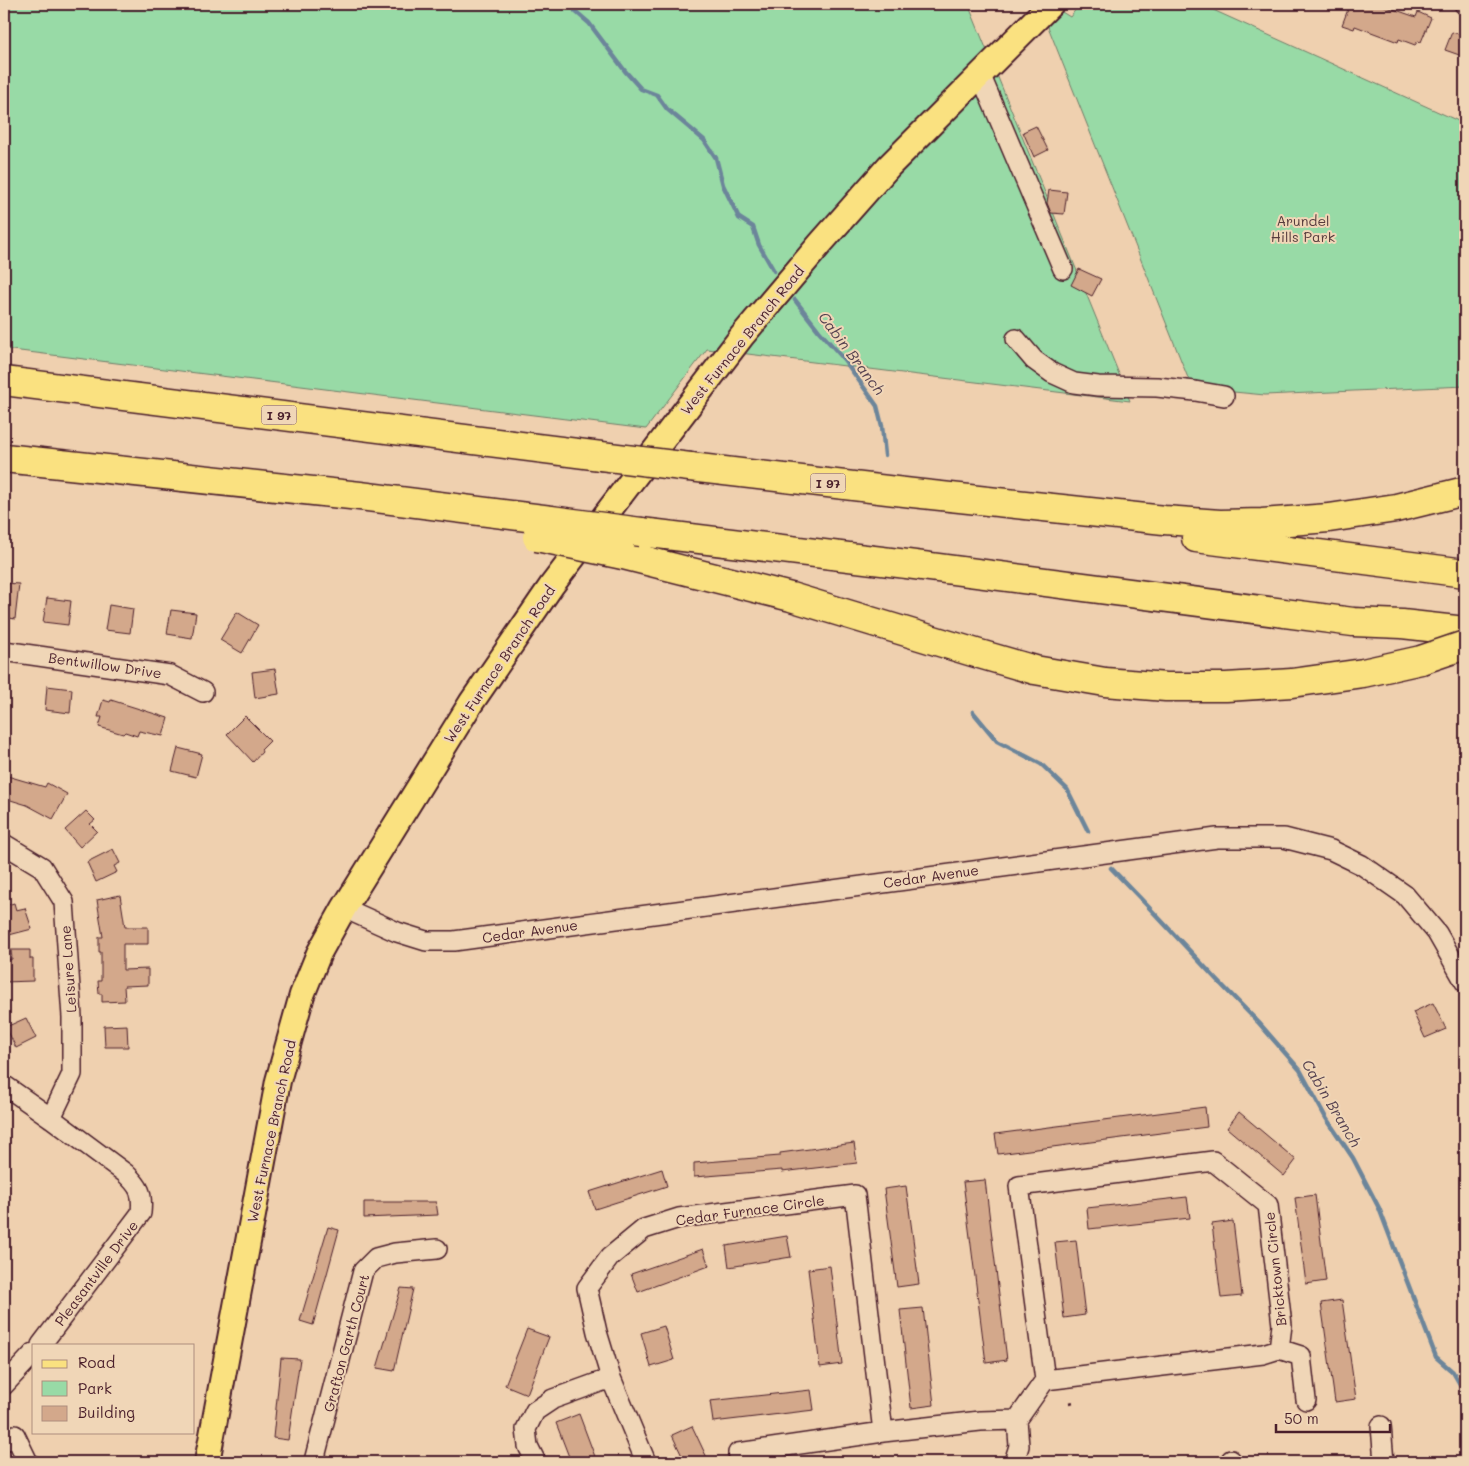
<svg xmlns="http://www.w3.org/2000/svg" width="1469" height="1466" font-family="Mali,sans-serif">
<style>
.green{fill:#98daa6;stroke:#717c68}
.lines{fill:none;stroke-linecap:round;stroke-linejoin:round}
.stream{stroke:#6c859a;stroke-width:4.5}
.building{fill:#d3a88b;stroke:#4a1f2b}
.minor-casing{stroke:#4a1f2b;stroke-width:22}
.major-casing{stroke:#4a1f2b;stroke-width:28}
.highway-casing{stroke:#4a1f2b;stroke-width:31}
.path{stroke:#4a1f2b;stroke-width:2.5;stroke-dasharray:4 4;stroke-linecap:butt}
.minor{stroke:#f0d6b7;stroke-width:19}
.major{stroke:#fae180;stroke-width:24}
.highway{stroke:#fae180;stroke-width:28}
.highway-bridge-casing{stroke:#4a1f2b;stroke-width:31;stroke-linecap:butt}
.highway-bridge{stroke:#fae180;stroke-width:28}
.labels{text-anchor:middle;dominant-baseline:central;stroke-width:4;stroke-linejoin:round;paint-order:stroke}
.shield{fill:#f0d6b7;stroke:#7c5655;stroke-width:1}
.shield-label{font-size:12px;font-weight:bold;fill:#4a1f2b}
.park-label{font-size:14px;fill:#563b3d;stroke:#f0d6b7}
.street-label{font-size:14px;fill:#4a1f2b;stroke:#f0d6b7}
.water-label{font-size:15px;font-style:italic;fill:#554150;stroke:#f0d6b7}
</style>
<rect width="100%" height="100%" fill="#efd0af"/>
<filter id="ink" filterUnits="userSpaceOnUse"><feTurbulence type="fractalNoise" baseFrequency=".02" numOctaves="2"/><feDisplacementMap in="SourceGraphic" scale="10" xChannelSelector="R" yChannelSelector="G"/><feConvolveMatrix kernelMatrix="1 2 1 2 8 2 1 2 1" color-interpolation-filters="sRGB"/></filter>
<g filter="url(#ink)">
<!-- green -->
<path class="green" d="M4,4H968L1130,401L707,349L646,429L4,349Z
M1039,4H1049L1070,17L1080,4H1200L1465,124V386L1265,395L1192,388Z"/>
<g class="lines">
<!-- stream -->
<path class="stream" d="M574,4L575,11L589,23L625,71L641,89L657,95L667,109L704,140L716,158L723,185L739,218L753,227L759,245L774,271
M795,300L819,331L843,358L877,406L882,426L885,455
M973,712L997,741L1041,764L1067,789L1088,831
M1111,868L1141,899L1217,980L1259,1023L1300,1070L1326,1118L1353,1158L1379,1208L1436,1357L1453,1372L1465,1393"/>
</g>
<!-- building -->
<path class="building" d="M1350,4H1379L1416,17L1418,12L1431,18L1421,42L1418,41L1415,45L1399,39L1398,42L1355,26L1354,29L1342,25Z
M1452,32L1465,36V57L1445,50Z
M1036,126L1048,150L1034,157L1023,132Z
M1049,190L1067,192L1064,214L1051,213L1047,203Z
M1079,269L1101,279L1092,296L1071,285Z
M4,583L19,584L15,619L4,617Z
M47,598L71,601L68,625L43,622Z
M109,605L133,609L130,633L105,630Z
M171,610L196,613L192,638L167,634Z
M237,612L258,625L242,653L220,640Z
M275,669L279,694L255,698L252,672Z
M47,686L72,689L70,713L45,710Z
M103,700L110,702L111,700L168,718L163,736L139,731L137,736L125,732L123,734L99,727L102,717H98Z
M245,716L270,741L261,750L262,752L253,762L227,734Z
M178,748L202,754L196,777L172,771Z
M4,775L45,787L47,783L67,794L53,819L27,805L4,798Z
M86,811L95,820L90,824L97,831L80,847L65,830Z
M113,849L120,863L114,866L117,872L96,882L87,862Z
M120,895L125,927H148V944H123V970L148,969V985L124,986L125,1001L102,1002V994H99L98,981H101V952H99V937H103L97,900Z
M14,903L16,910L25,908L32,929L9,935L4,915V906Z
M11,950H30V959H33V981L4,982V960L12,959Z
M1433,1003L1446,1029L1425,1038L1413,1012Z
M26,1018L36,1038L16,1048L6,1027Z
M127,1025L128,1047H105L104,1026Z
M1205,1107L1207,1127L998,1154L995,1134Z
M1239,1112L1296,1160L1284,1176L1227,1128Z
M854,1143L857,1163L782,1172V1170L694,1177V1163L780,1156V1153Z
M662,1169L667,1186L595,1209L589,1192Z
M985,1180L1007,1360L986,1363L963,1182Z
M906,1186L919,1284L897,1287L884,1189Z
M1315,1195L1326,1281L1306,1284L1295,1198Z
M1187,1197L1190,1218L1089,1229L1087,1208Z
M364,1202H436L438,1215L364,1218Z
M1233,1221L1242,1296L1221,1298L1212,1224Z
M328,1227L339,1230L313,1325L300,1321Z
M787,1236L791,1257L729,1267L726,1246Z
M1076,1240L1085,1315L1064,1318L1055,1242Z
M703,1249L709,1266L638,1292L631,1274Z
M830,1266L842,1364L820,1367L808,1269Z
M401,1288L413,1289L394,1371L377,1368Z
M1342,1300L1356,1399L1335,1402L1321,1303Z
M923,1308L934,1405L911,1408L900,1310Z
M664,1326L674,1360L651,1367L641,1333Z
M527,1329L549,1337L527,1394L505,1385Z
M281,1358L300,1359L288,1440L273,1438Z
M811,1390L814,1410L713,1422L710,1401Z
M579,1414L597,1462H571L556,1423Z
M692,1426L709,1462H685L672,1435Z"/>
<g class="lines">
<!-- minor casing -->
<g class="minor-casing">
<path id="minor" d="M1464,4H1465
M980,74L1063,269
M1016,339L1034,360L1052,373L1074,383L1098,386L1157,387L1195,391L1224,396
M4,651L170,675L203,692
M4,844L42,867L64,902L72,1017V1074L51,1118
M344,908L397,932L426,941H454L1217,838H1284L1331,850L1362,865L1405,895L1437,933L1465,982
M4,1085L51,1118L125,1173C140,1187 143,1193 141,1213L41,1345
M1279,1349L1301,1356L1306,1400
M4,1385L34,1353
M1381,1426L1384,1462
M4,1441L15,1435L28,1462
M738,1453L883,1432
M1231,1460V1462
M315,1462V1457L363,1271L376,1258L395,1253L437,1249
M536,1462L528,1446L526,1429L535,1411L553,1399L611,1378
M646,1462L611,1378L597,1332L587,1288L610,1257L644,1229L679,1218L855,1195L883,1432L980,1421L1017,1420
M1014,1462L1019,1446L1017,1420L1045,1380L1263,1354L1279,1349L1282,1325L1268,1205L1213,1161L1019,1186L1045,1380"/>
</g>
<!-- major casing -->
<g class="major-casing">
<path id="major" d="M207,1462L278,1081L302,995L319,953L344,908L471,703L552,585L742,336L820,244L889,166L1051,4"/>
</g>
<!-- highway casing -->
<g class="highway-casing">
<path id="highway" d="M4,381L601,456
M4,458L360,496L551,520
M690,467L913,493L1164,520L1220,524L1262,523L1329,518L1396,508L1465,491
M641,532L907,564L1353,622L1402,624L1465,631
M1196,538L1465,573
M623,555L791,597L976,653L1035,670L1105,682L1166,687H1226L1292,683L1363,673L1421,660"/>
</g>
<!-- path -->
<path class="path" d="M1069,1403L1075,1402"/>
<!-- minor -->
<use href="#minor" class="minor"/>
<!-- major -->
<use href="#major" class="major"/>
<!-- highway -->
<use href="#highway" class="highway"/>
<!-- highway-bridge casing -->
<g class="highway-bridge-casing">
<path id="highway-bridge" d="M601,456L690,467
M551,520L641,532
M537,537L623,555
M1421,660L1465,645"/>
</g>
<!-- highway-bridge -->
<use href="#highway-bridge" class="highway-bridge"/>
</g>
</g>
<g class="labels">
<!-- shield labels -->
<g class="shield">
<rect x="261.5" y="405.5" width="35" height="19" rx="4"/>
<rect x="810.5" y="473.5" width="35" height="19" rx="4"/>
</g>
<g class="shield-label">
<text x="279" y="415">I 97</text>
<text x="828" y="483">I 97</text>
</g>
<!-- park labels -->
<g class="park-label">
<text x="1303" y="220">Arundel<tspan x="1303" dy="16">Hills Park</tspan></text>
</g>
<!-- street labels -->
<g class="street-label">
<text transform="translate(742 340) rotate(-51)">West Furnace Branch Road</text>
<text transform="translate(499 664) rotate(-56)">West Furnace Branch Road</text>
<text transform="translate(105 665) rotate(8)">Bentwillow Drive</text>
<text transform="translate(931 876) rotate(-8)">Cedar Avenue</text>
<text transform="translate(530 931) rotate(-8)">Cedar Avenue</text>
<text transform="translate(68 969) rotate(-94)">Leisure Lane</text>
<text transform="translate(271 1131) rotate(-78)">West Furnace Branch Road</text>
<text transform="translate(750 1210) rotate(-8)">Cedar Furnace Circle</text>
<text transform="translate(1275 1269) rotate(-96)">Bricktown Circle</text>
<text transform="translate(96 1273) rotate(-53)">Pleasantville Drive</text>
<text transform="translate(346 1343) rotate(-75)">Grafton Garth Court</text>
</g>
<!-- water labels -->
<g class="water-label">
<text transform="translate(852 353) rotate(53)">Cabin Branch</text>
<text transform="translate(1332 1103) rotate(59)">Cabin Branch</text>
</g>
</g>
<!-- margin -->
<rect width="1469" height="1466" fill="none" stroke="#f0d6b7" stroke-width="20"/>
<rect x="10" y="10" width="1449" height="1446" fill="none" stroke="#4a1f2b" stroke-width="2" filter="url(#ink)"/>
<!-- legend -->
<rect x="32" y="1344" width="162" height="90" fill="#f0d6b7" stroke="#ae8d7f"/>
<rect x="42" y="1360" width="25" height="8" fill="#fae180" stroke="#ae8d7f"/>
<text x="78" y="1368" font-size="15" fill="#4a1f2b">Road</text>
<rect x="42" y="1381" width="25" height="15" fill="#98daa6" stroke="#ae8d7f"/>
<text x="78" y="1394" font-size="15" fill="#4a1f2b">Park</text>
<rect x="42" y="1406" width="25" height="15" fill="#d3a88b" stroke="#ae8d7f"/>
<text x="78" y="1418" font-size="15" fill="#4a1f2b">Building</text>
<!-- scale -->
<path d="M1276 1424v8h114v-8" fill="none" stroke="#4a1f2b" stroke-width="2.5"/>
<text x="1284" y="1424" font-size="15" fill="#4a1f2b" stroke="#f0d6b7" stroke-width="4" paint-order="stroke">50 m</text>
</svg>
